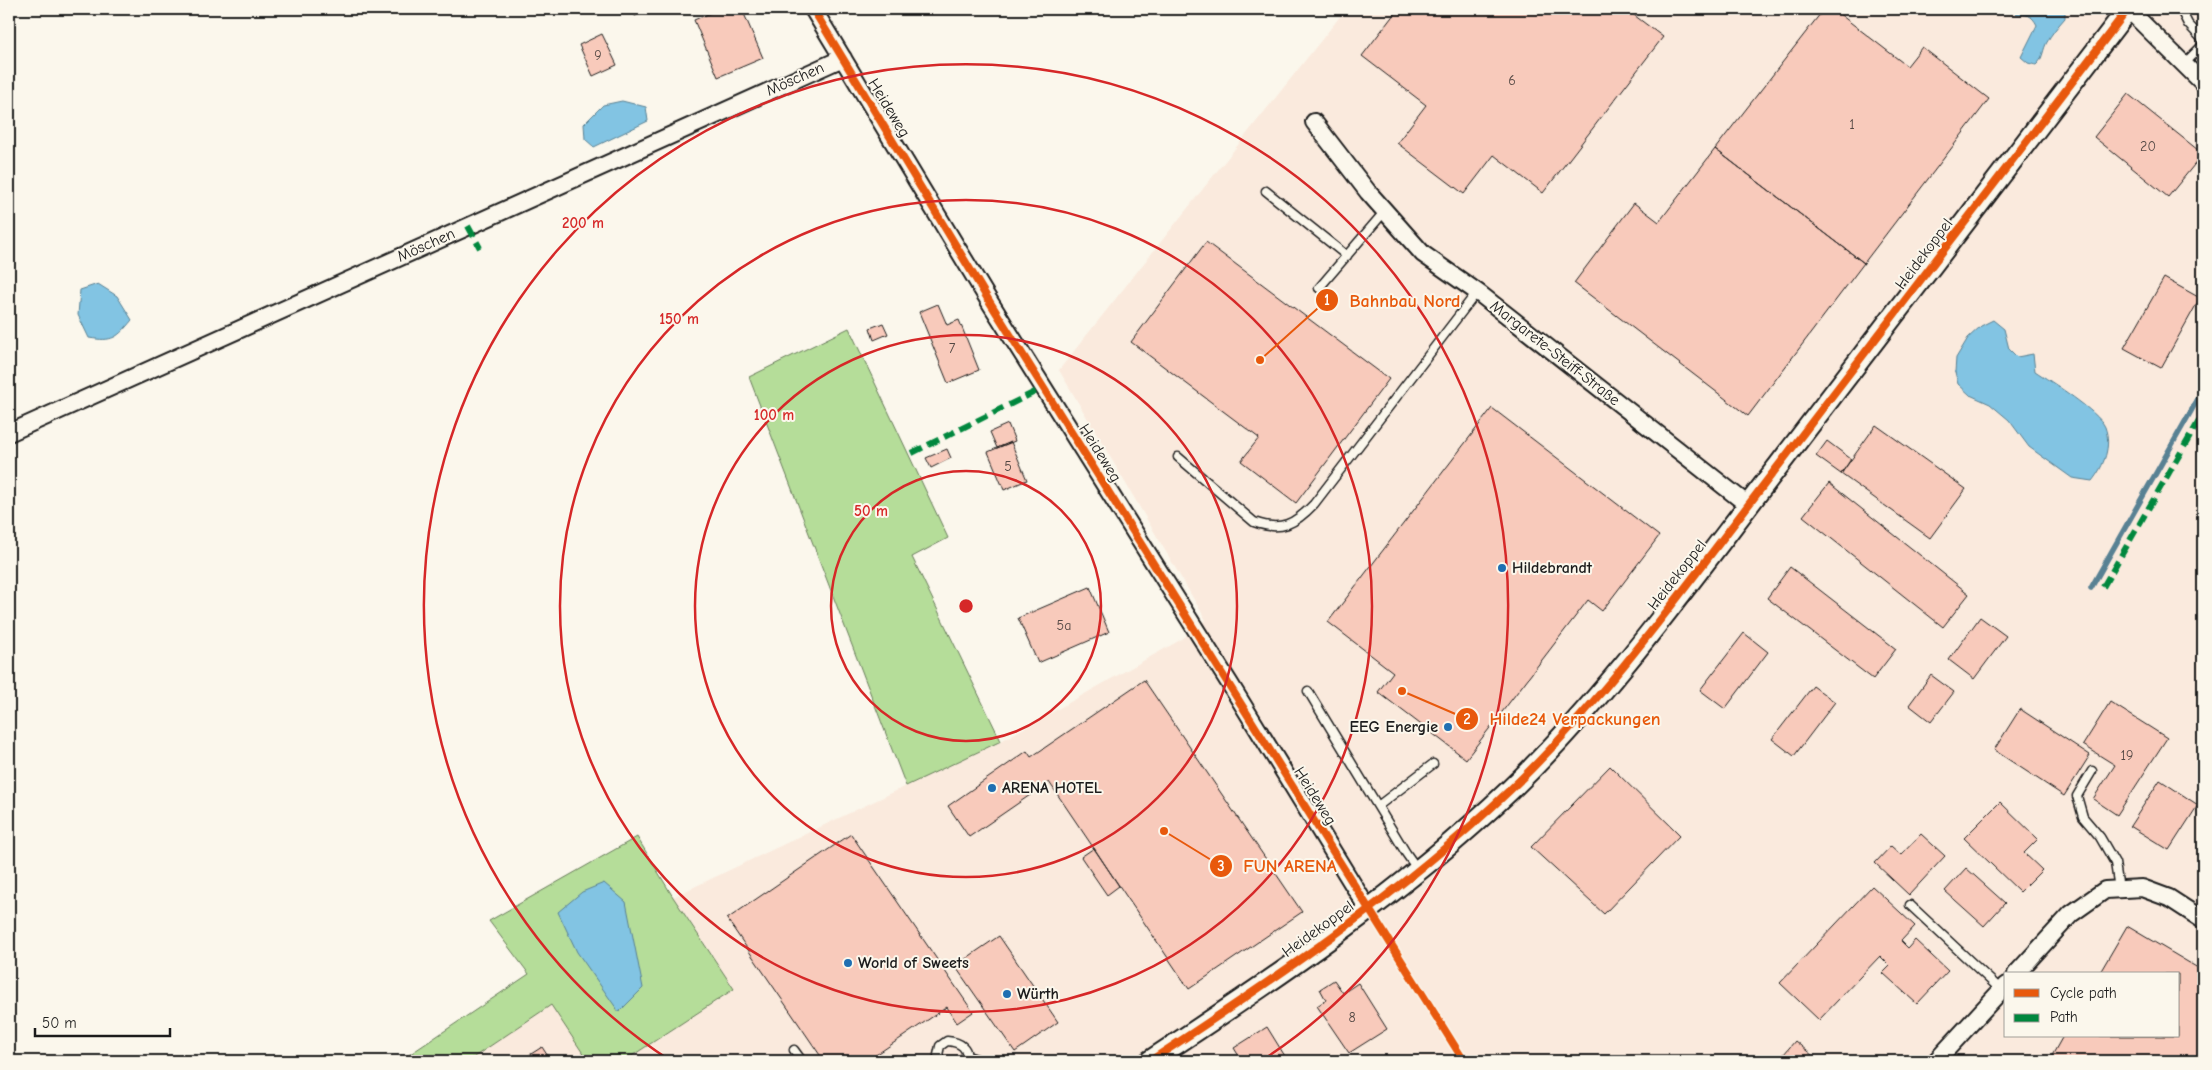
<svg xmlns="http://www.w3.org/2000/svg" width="2212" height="1070" font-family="'Comic Neue',sans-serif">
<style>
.built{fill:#faeadd;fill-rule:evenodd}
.green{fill:#b5dd99;stroke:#687c5a}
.water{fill:#82c4e3;stroke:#598193}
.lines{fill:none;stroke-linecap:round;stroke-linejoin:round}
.stream{stroke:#598193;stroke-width:5.5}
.building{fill:#f8cabb;stroke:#1c1c1c}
.service-casing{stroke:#1c1c1c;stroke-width:11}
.minor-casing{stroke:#1c1c1c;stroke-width:20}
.tertiary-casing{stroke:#1c1c1c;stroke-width:24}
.service{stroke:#fbf7ec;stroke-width:8}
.minor{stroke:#fbf7ec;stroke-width:16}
.tertiary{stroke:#fbf7ec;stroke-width:20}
.quiet{stroke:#00873e;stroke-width:6;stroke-dasharray:12 6;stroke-linecap:butt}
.cycleway-casing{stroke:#fbf7ec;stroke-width:11}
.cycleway{stroke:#e8590c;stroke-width:8}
.ring{fill:none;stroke:#d62828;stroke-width:2.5}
.poi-dot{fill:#1f6fb2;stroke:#fbf7ec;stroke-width:2}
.labels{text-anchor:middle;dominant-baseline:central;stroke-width:4;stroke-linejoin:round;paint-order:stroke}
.number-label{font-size:14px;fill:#534844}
.street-label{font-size:16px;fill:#1c1c1c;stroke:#fbf7ec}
.poi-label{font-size:16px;font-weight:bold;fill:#1c1c1c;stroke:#fbf7ec;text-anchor:start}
.centre{fill:#d62828;stroke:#fbf7ec;stroke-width:2.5}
.ring-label{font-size:15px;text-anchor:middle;font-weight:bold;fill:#d62828;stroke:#fbf7ec;stroke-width:4;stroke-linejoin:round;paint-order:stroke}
.leader{fill:none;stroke:#e8590c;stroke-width:2}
.callout-dot{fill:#e8590c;stroke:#fbf7ec;stroke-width:2}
.mark-label{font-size:15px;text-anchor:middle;font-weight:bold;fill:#fff}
.callout-label{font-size:18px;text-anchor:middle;font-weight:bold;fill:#e8590c;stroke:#fbf7ec;stroke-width:4;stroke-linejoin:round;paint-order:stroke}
</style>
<rect width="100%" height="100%" fill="#fbf7ec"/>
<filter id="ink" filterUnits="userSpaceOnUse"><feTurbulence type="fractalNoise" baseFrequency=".02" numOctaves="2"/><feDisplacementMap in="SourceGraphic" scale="10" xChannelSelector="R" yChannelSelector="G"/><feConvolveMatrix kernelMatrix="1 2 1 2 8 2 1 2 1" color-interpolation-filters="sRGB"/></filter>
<g filter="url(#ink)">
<!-- built -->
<path class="built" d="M1346,9H2203V1061H624L734,989L673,897L1001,741L1182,639L1206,620L1059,370ZM2006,974H2178V1036H2006Z
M551,1004L588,1061H468Z"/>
<!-- green -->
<path class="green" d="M849,328L948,538L912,557L1001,741L906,786L749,377Z
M637,837L673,897L734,989L624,1061H588L551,1005L468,1061H400L529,974L489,921Z"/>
<!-- water -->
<path class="water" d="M2012,9H2065V18C2058,26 2051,34 2046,44C2042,53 2043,59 2036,65L2028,63L2021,57L2037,25C2032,15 2027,14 2016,14Z
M622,101L646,107L648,121L594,147L585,139L584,124L603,105Z
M98,284L117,296L132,320C117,338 113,342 89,338L78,315L80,290Z
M1993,320L2004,329L2009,349L2017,357L2033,354L2035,371C2050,381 2099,412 2105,427C2112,446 2104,466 2092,481L2072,478L2029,447L2009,420L1990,404L1970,395L1958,384L1955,372L1956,358L1968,338L1981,326Z
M604,883L626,902L643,988L619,1012L577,952L558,912L582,892Z"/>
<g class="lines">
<!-- stream -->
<path class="stream" d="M2091,588L2203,390"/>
</g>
<!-- building -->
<path class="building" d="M632,9H650L635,16Z
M720,9H742L763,58L718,77L694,20Z
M1398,9H1626L1663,37L1543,193L1494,155L1464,194L1397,143L1426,105L1362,56Z
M1824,9H1833L1907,66L1922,47L1989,99L1864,263L1715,149Z
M602,34L617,65L593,76L579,45Z
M2128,94L2203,154L2168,197L2094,137Z
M1715,149L1864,263L1748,416L1574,283L1634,203L1659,222Z
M1206,242L1389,379L1296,503L1241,461L1259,438L1131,342Z
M2164,278L2200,298L2161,368L2124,348Z
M938,304L947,325L959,320L979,370L948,383L919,312Z
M883,323L888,334L874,340L870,328Z
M1492,408L1659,536L1602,611L1588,600L1466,759L1378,692L1393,672L1328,622Z
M1008,424L1015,441L997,448L990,432Z
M1876,425L1966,489L1930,538L1841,474Z
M1827,441L1851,459L1841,474L1816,456Z
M1011,442L1027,480L1004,490L988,452Z
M947,449L951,458L931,468L926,458Z
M1829,483L1969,594L1943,627L1803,516Z
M1790,567L1896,649L1873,679L1767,598Z
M1090,587L1109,632L1038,663L1018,618Z
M1980,617L2006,636L1974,679L1949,660Z
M1744,633L1768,652L1725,709L1700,690Z
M1931,675L1954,692L1931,722L1909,705Z
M1144,680L1302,912L1189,989L1049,782L969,837L948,806L1027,751L1031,757Z
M1813,686L1835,702L1794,756L1772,739Z
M2110,702L2167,738L2117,815L2093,799L2115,765L2083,745Z
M2020,709L2090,755L2064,796L1994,750Z
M1610,766L1680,835L1604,914L1531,847Z
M2160,780L2198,805L2169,850L2130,826Z
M2000,802L2038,839L2024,853L2042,870L2020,892L1964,838Z
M851,834L973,1012L957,1023L947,1007L867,1061H824L727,919Z
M1921,834L1945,856L1909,895L1875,863L1891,846L1901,855Z
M1094,848L1119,886L1107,895L1081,857Z
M1966,868L2005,903L1984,926L1945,891Z
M1872,886L1915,926L1901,941L1908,948L1915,940L1948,971L1917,1004L1883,973L1890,966L1880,956L1819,1020L1780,983Z
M2127,926L2203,971V1061H2049L2063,1036H2178V974H2099Z
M999,936L1058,1022L1015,1052L955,966Z
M1334,980L1343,993L1358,983L1387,1029L1349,1053L1317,1006L1326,1000L1320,989Z
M1267,1027L1288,1061H1242L1234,1048Z
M1795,1041L1819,1061H1778Z
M542,1047L551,1061H520Z"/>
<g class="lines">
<!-- service casing -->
<g class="service-casing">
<path id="service" d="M2187,9L2183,14L2188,24L2203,40
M2184,64L2203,45
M1266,191L1347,256
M1319,288L1385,211
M1178,457L1254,522C1281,532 1295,524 1314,504L1477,292
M1308,691L1406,853L1418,870
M2092,771L2077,796L2083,817L2100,837L2115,863L2119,889
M1378,806L1433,764
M1910,905L2001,990
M794,1050L802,1061
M967,1056L983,1061
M941,1061L938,1055L940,1046L947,1041C960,1042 970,1048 965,1061"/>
</g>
<!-- minor casing -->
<g class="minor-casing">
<path id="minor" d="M813,9L991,304L1230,684L1368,909
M2128,9L2203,83
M1314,122L1368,192L1423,254L1480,294L1748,505
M9,433L843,58
M2016,974L2071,914L2105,890L2142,888L2169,898L2203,920
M1936,1061L2006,985"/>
</g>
<!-- tertiary casing -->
<g class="tertiary-casing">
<path id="tertiary" d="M1150,1061C1275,979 1401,894 1510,790C1611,693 1693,576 1779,465C1895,313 2012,161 2128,9"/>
</g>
<!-- service -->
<use href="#service" class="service"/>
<!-- minor -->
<use href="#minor" class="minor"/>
<!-- tertiary -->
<use href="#tertiary" class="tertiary"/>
<!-- quiet -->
<path class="quiet" d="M468,226L480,248
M912,453L1043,388
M2103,587L2203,414"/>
<!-- cycleway casing -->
<g class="cycleway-casing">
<path id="cycleway" d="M813,9L991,304L1464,1061
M1150,1061C1275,979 1401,894 1510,790C1611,693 1693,576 1779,465C1895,313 2012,161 2128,9"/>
</g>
<!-- cycleway -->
<use href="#cycleway" class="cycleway"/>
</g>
</g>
<!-- distance rings -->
<g class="ring">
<circle cx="966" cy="606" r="135"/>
<circle cx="966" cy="606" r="271"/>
<circle cx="966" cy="606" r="406"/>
<path d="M671 1061A542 542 0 1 1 1261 1061"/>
</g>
<!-- markers -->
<g class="poi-dot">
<circle cx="1502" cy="568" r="5"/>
<circle cx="1448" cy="727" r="5"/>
<circle cx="992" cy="788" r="5"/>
<circle cx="848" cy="963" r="5"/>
<circle cx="1007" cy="994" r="5"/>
</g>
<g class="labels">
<!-- number labels -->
<g class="number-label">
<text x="598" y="55">9</text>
<text x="1512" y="80">6</text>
<text x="1852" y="124">1</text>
<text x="2148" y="146">20</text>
<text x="952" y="348">7</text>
<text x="1008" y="466">5</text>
<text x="1064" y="625">5a</text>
<text x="2127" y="755">19</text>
<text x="1352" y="1017">8</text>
</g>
<!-- street labels -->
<g class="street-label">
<text transform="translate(795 79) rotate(-24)">Möschen</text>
<text transform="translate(889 108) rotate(59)">Heideweg</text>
<text transform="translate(426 245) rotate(-24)">Möschen</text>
<text transform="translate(1924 254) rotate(-53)">Heidekoppel</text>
<text transform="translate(1555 353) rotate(38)">Margarete-Steiff-Straße</text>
<text transform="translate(1100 453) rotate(58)">Heideweg</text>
<text transform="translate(1677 575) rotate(-52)">Heidekoppel</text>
<text transform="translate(1315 796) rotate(58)">Heideweg</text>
<text transform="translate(1318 929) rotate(-36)">Heidekoppel</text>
</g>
<!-- poi labels -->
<g class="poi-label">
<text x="1512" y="568">Hildebrandt</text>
<text x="1438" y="727" text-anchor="end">EEG Energie</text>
<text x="1002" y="788">ARENA HOTEL</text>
<text x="858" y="963">World of Sweets</text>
<text x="1017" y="994">Würth</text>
</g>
</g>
<circle cx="966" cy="606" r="8" class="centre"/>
<g class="ring-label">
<text x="583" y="228">200 m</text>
<text x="679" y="324">150 m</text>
<text x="774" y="420">100 m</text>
<text x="871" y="516">50 m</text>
</g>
<!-- callouts -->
<path class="leader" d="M1260 360L1327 300M1402 691L1467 719M1164 831L1221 866"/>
<g class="callout-dot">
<circle cx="1260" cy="360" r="5"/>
<circle cx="1402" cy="691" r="5"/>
<circle cx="1164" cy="831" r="5"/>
<circle cx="1327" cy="300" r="12"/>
<circle cx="1467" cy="719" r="12"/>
<circle cx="1221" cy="866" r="12"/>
</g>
<g class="mark-label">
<text x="1327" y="305">1</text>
<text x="1467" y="724">2</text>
<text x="1221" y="871">3</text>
</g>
<g class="callout-label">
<text x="1405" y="307">Bahnbau Nord</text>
<text x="1575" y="725">Hilde24 Verpackungen</text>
<text x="1290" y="872">FUN ARENA</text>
</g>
<!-- margin -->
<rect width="2212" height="1070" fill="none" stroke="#fbf7ec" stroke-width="30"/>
<rect x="15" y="15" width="2182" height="1040" fill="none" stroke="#1c1c1c" stroke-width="2" filter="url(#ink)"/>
<!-- legend -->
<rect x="2004" y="972" width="175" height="65" fill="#fbf7ec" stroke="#a29f99"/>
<rect x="2014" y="989" width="25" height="8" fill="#e8590c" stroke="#a29f99"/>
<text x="2050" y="998" font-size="15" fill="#1c1c1c">Cycle path</text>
<rect x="2014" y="1014" width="25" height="8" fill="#00873e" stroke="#a29f99"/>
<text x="2050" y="1022" font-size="15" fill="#1c1c1c">Path</text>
<!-- scale -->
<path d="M35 1028v8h135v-8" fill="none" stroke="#1c1c1c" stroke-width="2.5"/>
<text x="42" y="1028" font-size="15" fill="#1c1c1c" stroke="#fbf7ec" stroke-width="4" paint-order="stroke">50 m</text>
</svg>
